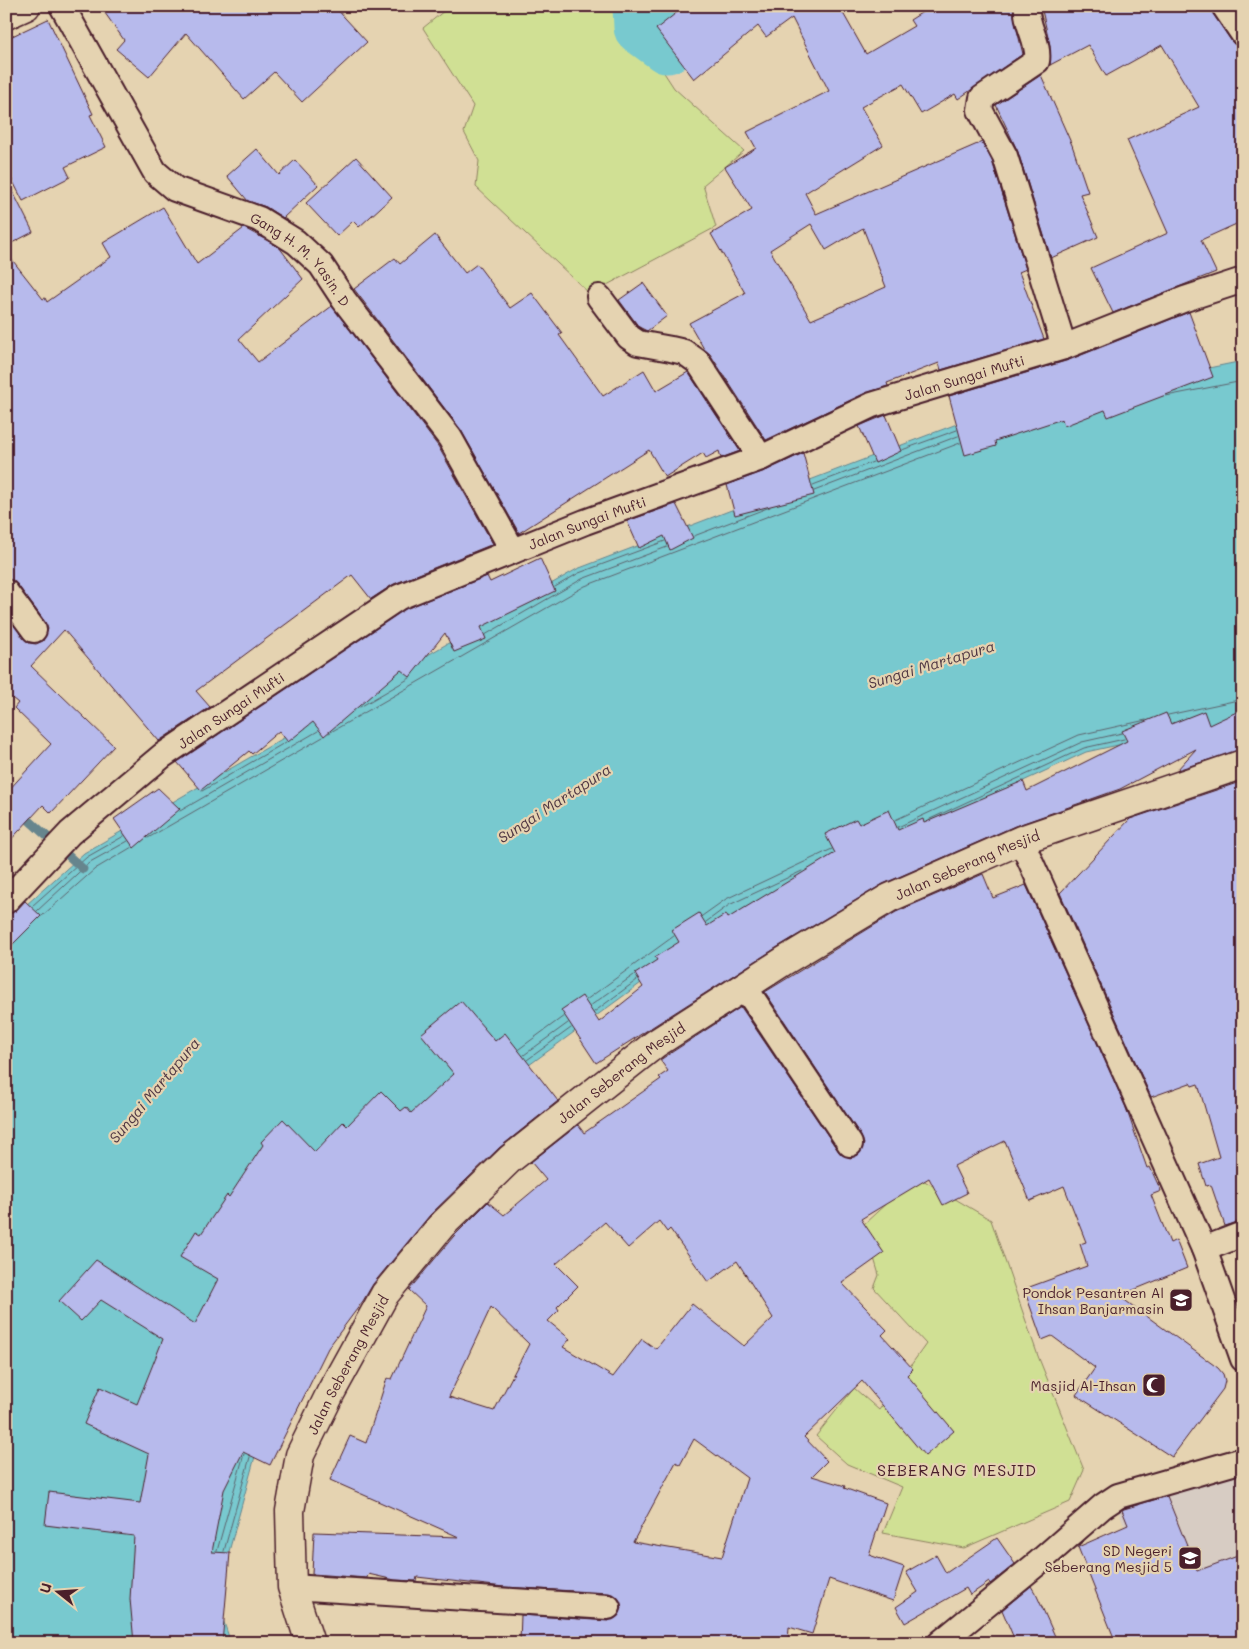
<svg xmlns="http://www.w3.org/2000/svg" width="1249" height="1649" font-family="Mali,sans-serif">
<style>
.built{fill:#d7ccc3}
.green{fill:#d0e094;stroke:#8d8060}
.water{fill:#78c9cf;stroke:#66858d}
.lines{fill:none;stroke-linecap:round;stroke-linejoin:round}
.shore{stroke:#5c636d;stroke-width:1}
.stream{stroke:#66858d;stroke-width:9}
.river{stroke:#78c9cf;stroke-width:55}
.building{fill:#b7baec;stroke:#4a1f2b;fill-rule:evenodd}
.street-casing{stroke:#4a1f2b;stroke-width:28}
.secondary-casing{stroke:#4a1f2b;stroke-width:31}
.street{stroke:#e5d3b1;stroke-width:24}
.secondary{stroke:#e5d3b1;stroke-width:28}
.labels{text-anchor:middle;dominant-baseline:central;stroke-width:4.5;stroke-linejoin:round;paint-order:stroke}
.street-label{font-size:14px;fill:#4a1f2b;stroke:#e5d3b1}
.poi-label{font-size:14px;fill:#4a1f2b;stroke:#e5d3b1;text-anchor:end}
.water-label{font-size:15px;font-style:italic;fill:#513844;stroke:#e5d3b1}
.quarter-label{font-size:16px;letter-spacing:1px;fill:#4a1f2b;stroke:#e5d3b1}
</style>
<rect width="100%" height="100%" fill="#e5d3b1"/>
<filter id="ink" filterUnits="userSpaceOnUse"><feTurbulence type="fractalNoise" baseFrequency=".02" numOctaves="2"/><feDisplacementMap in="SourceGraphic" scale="10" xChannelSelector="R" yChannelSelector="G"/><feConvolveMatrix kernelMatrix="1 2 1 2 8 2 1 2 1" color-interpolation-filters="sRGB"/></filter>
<g filter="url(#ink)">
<!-- built -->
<path class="built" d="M1243,1470V1612L1169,1641L1116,1504Z"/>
<!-- green -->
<path class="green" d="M450,6H639L637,31L674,88L744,151L703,185L716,227L590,294L476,187L479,161L464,132L473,106L423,28Z
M916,1176L991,1220L1038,1356L1084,1470L1070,1502L964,1548L883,1533L902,1487L847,1464L816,1436L854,1388L879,1410L926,1344L874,1288L879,1275L864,1224Z"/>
<!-- water -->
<path class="water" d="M1243,361V718L1086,752L734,915L499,1087L282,1358L216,1599L231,1643H6V923L84,853L577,569L983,414Z"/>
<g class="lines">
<!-- shore -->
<path class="shore" d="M1166,396L1243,381
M902,450L957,430
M813,485L873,462
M814,491L958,436
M694,536L770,507
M555,587L579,573L665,541
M485,635L582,579L667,547
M360,707L410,678
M1168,715L1243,699
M329,733L585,586L960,443
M202,791L286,742
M180,811L318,731
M930,819L1084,748L1124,739
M895,820L1079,735L1146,720
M898,827L1082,742L1122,733
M148,838L323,737
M32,906L87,857L124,836
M37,911L90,862L128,841
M42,916L95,869L132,847
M702,916L726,899L832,849
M706,922L729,905L802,871
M586,1000L674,936
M590,1006L634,975
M594,1012L637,980
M519,1049L564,1016
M524,1055L568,1023
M527,1060L571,1028
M217,1551L244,1454
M224,1551L250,1457"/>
<!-- stream -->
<path class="stream" d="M20,812L83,869"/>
<!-- river -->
<path class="river" d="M640,6L641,27L667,46L726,6"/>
</g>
<!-- building -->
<path class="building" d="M100,6H334L367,42L302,102L274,72L244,99L186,33L149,77L116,49L124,40Z
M685,6H839L866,54L914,26L910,20L932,6H1013L1015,22L1023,54L958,99L955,94L921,114L903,84L861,107L883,145L805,193L816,214L982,142L992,161L1026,269L1019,272L1044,339L941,370L939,363L887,383L888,386L866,393L766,440L710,354L704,349L689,323L745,293L711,234L752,210L725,167L756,148L747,132L829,91L792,18L766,37L758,26L694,79L656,29ZM811,224L826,250L863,228L886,287L811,320L770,250Z
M1041,6H1210L1213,14L1232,42L1238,47L1243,54V221L1201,240L1216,272L1113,313L1091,268L1168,233L1127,140L1199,107L1162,45L1106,76L1088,45L1050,65V45Z
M48,19L93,114L90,115L106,147L65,167L70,177L23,201L6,168V39Z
M1041,75L1072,145L1088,192L1080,194L1098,237L1051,258L1018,152L996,105Z
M257,149L279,175L295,160L318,185L283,218L266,207L248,201L227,176Z
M356,157L392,197L359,227L353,221L337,236L306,203Z
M6,178L33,232L6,246Z
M163,207L197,264L244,228L279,247L303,279L239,339L258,362L332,306L438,446L493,544L394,584L371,599L352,575L196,691L210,707L159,741L64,630L31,666L114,746L51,813L43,805L6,845V793L51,744L14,708L18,703L6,693V616L29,643L36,644L43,641L48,629L45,622L17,584L6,579V252L43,299L45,298L47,302L111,257L103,243Z
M435,235L465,273L477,264L510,308L532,293L562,333L559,335L603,396L644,370L656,391L688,372L740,451L721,458L719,451L706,458L703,453L665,477L649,450L519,533L461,430L354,289L395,258L400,264Z
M643,283L667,316L647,331L639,327L619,300Z
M1189,312L1213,377L1108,417L1105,410L1064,426L1062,419L995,441L996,446L965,455L949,396L1069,360Z
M886,415L901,451L875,463L859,426Z
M803,453L814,495L735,515L727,485L767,470Z
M676,504L693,538L670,550L664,536L639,548L627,521Z
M540,558L555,591L481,627L486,639L454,652L445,633L410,677L401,670L324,736L313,722L288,742L279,731L252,754L249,751L201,790L177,762L405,609L487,576L490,582Z
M1243,709V749L1177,770L1196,749L1120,789L1015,826L883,884L776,948L596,1063L561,1010L582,996L599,1022L643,987L635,974L657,960L655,957L679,942L672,930L699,913L707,926L726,914L728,918L835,853L825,834L856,819L859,824L889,810L898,830L923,819L924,823L1023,781L1027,791L1127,741L1122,731L1166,713L1171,724L1204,711L1209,725Z
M1243,781V1221L1225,1226L1211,1185L1206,1186L1199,1164L1219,1157L1198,1084L1192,1086L1190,1083L1151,1097L1060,893L1130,819Z
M158,788L180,809L134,848L114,819Z
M983,874L993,898L1026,885L1125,1105L1147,1168L1150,1167L1161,1191L1151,1195L1170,1243L1176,1240L1187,1268L1119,1296L1218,1368L1223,1374L1225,1381L1223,1389L1172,1457L1076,1395L1095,1368L1052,1336L1042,1340L1024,1289L1087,1266L1080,1244L1086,1242L1064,1186L1030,1201L1005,1141L954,1166L967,1193L943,1205L929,1178L861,1219L884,1253L842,1283L887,1330L882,1335L913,1369L907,1375L954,1431L925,1456L862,1381L804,1437L827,1461L812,1476L845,1486L844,1488L886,1503L869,1555L904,1567L893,1601L829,1579L812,1634L789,1627L788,1643H520L521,1615L608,1621L619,1615L622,1608L620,1601L616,1596L609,1593L504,1587L417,1577L416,1581L395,1580L368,1574L367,1578L312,1574L314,1532L459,1537L330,1480L350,1436L366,1443L387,1378L392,1379L426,1306L409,1290L453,1237L488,1202L504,1215L546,1180L531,1162L578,1125L584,1133L661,1079L659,1077L668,1071L660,1060L741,1007L839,1152L850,1158L858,1155L864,1144L861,1136L765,992L896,912ZM659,1221L667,1232L670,1229L708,1282L737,1261L773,1318L744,1346L692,1304L656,1349L642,1339L613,1377L563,1347L570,1339L548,1321L559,1310L557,1307L578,1286L556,1264L605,1222L628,1248ZM491,1307L529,1344L494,1411L449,1397ZM694,1439L747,1478L722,1557L633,1542L676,1462L680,1465Z
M25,901L41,916L6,951V914L16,911Z
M461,1001L495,1041L505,1033L558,1101L499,1148L430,1215L373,1284L363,1301L328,1348L270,1465L243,1452L224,1490L212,1552L230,1553L222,1643H134L130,1599L134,1536L45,1525L49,1492L140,1503L149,1454L84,1424L100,1387L137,1404L163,1339L101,1300L81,1321L59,1301L96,1260L195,1324L218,1279L180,1257L196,1231L201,1234L227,1195L229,1197L263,1145L261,1142L283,1119L315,1152L343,1122L347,1126L381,1091L401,1111L406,1107L411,1113L454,1074L421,1034Z
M1167,1496L1197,1571L1243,1554V1643H1116L1078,1547L1128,1525L1122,1510L1124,1509Z
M997,1538L1015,1564L990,1584L989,1582L970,1595L966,1588L905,1623L896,1607L918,1592L906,1572L936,1555L946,1573Z
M1031,1586L1037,1596L1058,1643H1016L1002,1610Z"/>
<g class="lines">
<!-- street casing -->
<g class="street-casing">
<g id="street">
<path id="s1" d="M62,6L155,172L175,189L259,219L296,242L321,265L344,300L450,438L513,551"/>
<path d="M1027,6C1025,25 1040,42 1037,61L982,98L980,110L1005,156L1064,347"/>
<path d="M1224,6L1243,34"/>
<path d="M599,297L629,337L638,343L671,349L684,352L698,362L761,458"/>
<path d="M6,592L34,630"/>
<path d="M1021,840L1204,1249L1243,1359"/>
<path id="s2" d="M6,901L70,833L162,756L399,597L585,522L761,458L872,405L1064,347L1185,299L1243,280"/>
<path d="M744,986L850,1144"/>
<path d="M1204,1249L1243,1234"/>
<path d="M292,1587L608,1607"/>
<path d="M940,1643L1039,1562L1103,1506L1118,1496L1243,1460"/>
</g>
</g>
<!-- secondary casing -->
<g class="secondary-casing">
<g id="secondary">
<path d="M6,15L26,6"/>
<path id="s3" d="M310,1643L292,1587L290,1511L300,1455L331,1392L385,1294L441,1226L510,1159L655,1044L784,961L889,898L1021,840L1243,764"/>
</g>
</g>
<!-- street -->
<use href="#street" class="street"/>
<!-- secondary -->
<use href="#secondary" class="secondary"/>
</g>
</g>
<!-- icons -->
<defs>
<g id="school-square" transform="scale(1.25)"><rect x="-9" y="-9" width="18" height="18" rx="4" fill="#4a1f2b" stroke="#e5d3b1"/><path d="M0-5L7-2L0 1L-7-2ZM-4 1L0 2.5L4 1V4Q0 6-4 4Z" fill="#fff"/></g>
<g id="mosque-square" transform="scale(1.25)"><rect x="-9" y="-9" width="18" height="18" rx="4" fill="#4a1f2b" stroke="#e5d3b1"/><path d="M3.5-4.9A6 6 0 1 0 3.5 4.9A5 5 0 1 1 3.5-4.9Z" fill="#fff"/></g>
</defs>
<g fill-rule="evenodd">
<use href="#school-square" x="1181" y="1300"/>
<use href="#mosque-square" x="1154" y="1385"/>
<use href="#school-square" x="1190" y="1558"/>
</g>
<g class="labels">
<!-- street labels -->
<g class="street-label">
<text stroke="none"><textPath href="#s1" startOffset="364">Gang H. M. Yasin. D</textPath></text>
<text stroke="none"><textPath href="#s2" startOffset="1106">Jalan Sungai Mufti</textPath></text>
<text stroke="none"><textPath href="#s2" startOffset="701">Jalan Sungai Mufti</textPath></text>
<text stroke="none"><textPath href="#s2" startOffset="296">Jalan Sungai Mufti</textPath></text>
<text stroke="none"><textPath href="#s3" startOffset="1104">Jalan Seberang Mesjid</textPath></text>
<text stroke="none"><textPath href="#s3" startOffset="699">Jalan Seberang Mesjid</textPath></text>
<text stroke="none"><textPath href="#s3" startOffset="294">Jalan Seberang Mesjid</textPath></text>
</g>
<!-- poi labels -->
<g class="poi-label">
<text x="1164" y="1292">Pondok Pesantren Al<tspan x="1164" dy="16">Ihsan Banjarmasin</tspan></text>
<text x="1136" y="1385">Masjid Al-Ihsan</text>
<text x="1172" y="1550">SD Negeri<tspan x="1172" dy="16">Seberang Mesjid 5</tspan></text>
</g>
<!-- water labels -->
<g class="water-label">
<text transform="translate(931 664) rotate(-17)">Sungai Martapura</text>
<text transform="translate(554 803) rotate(-33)">Sungai Martapura</text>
<text transform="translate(154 1090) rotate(-50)">Sungai Martapura</text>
</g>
<!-- quarter labels -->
<g class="quarter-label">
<text x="957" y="1469">SEBERANG MESJID</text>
</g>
</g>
<!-- margin -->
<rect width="1249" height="1649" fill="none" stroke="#e5d3b1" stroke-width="25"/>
<rect x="12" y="12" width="1224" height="1624" fill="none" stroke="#4a1f2b" stroke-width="2" filter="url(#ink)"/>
<!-- north arrow -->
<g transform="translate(58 1592) rotate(287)" stroke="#e5d3b1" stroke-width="4" paint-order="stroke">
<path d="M0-4L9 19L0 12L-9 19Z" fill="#4a1f2b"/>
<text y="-8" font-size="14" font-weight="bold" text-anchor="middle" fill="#4a1f2b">U</text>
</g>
</svg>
